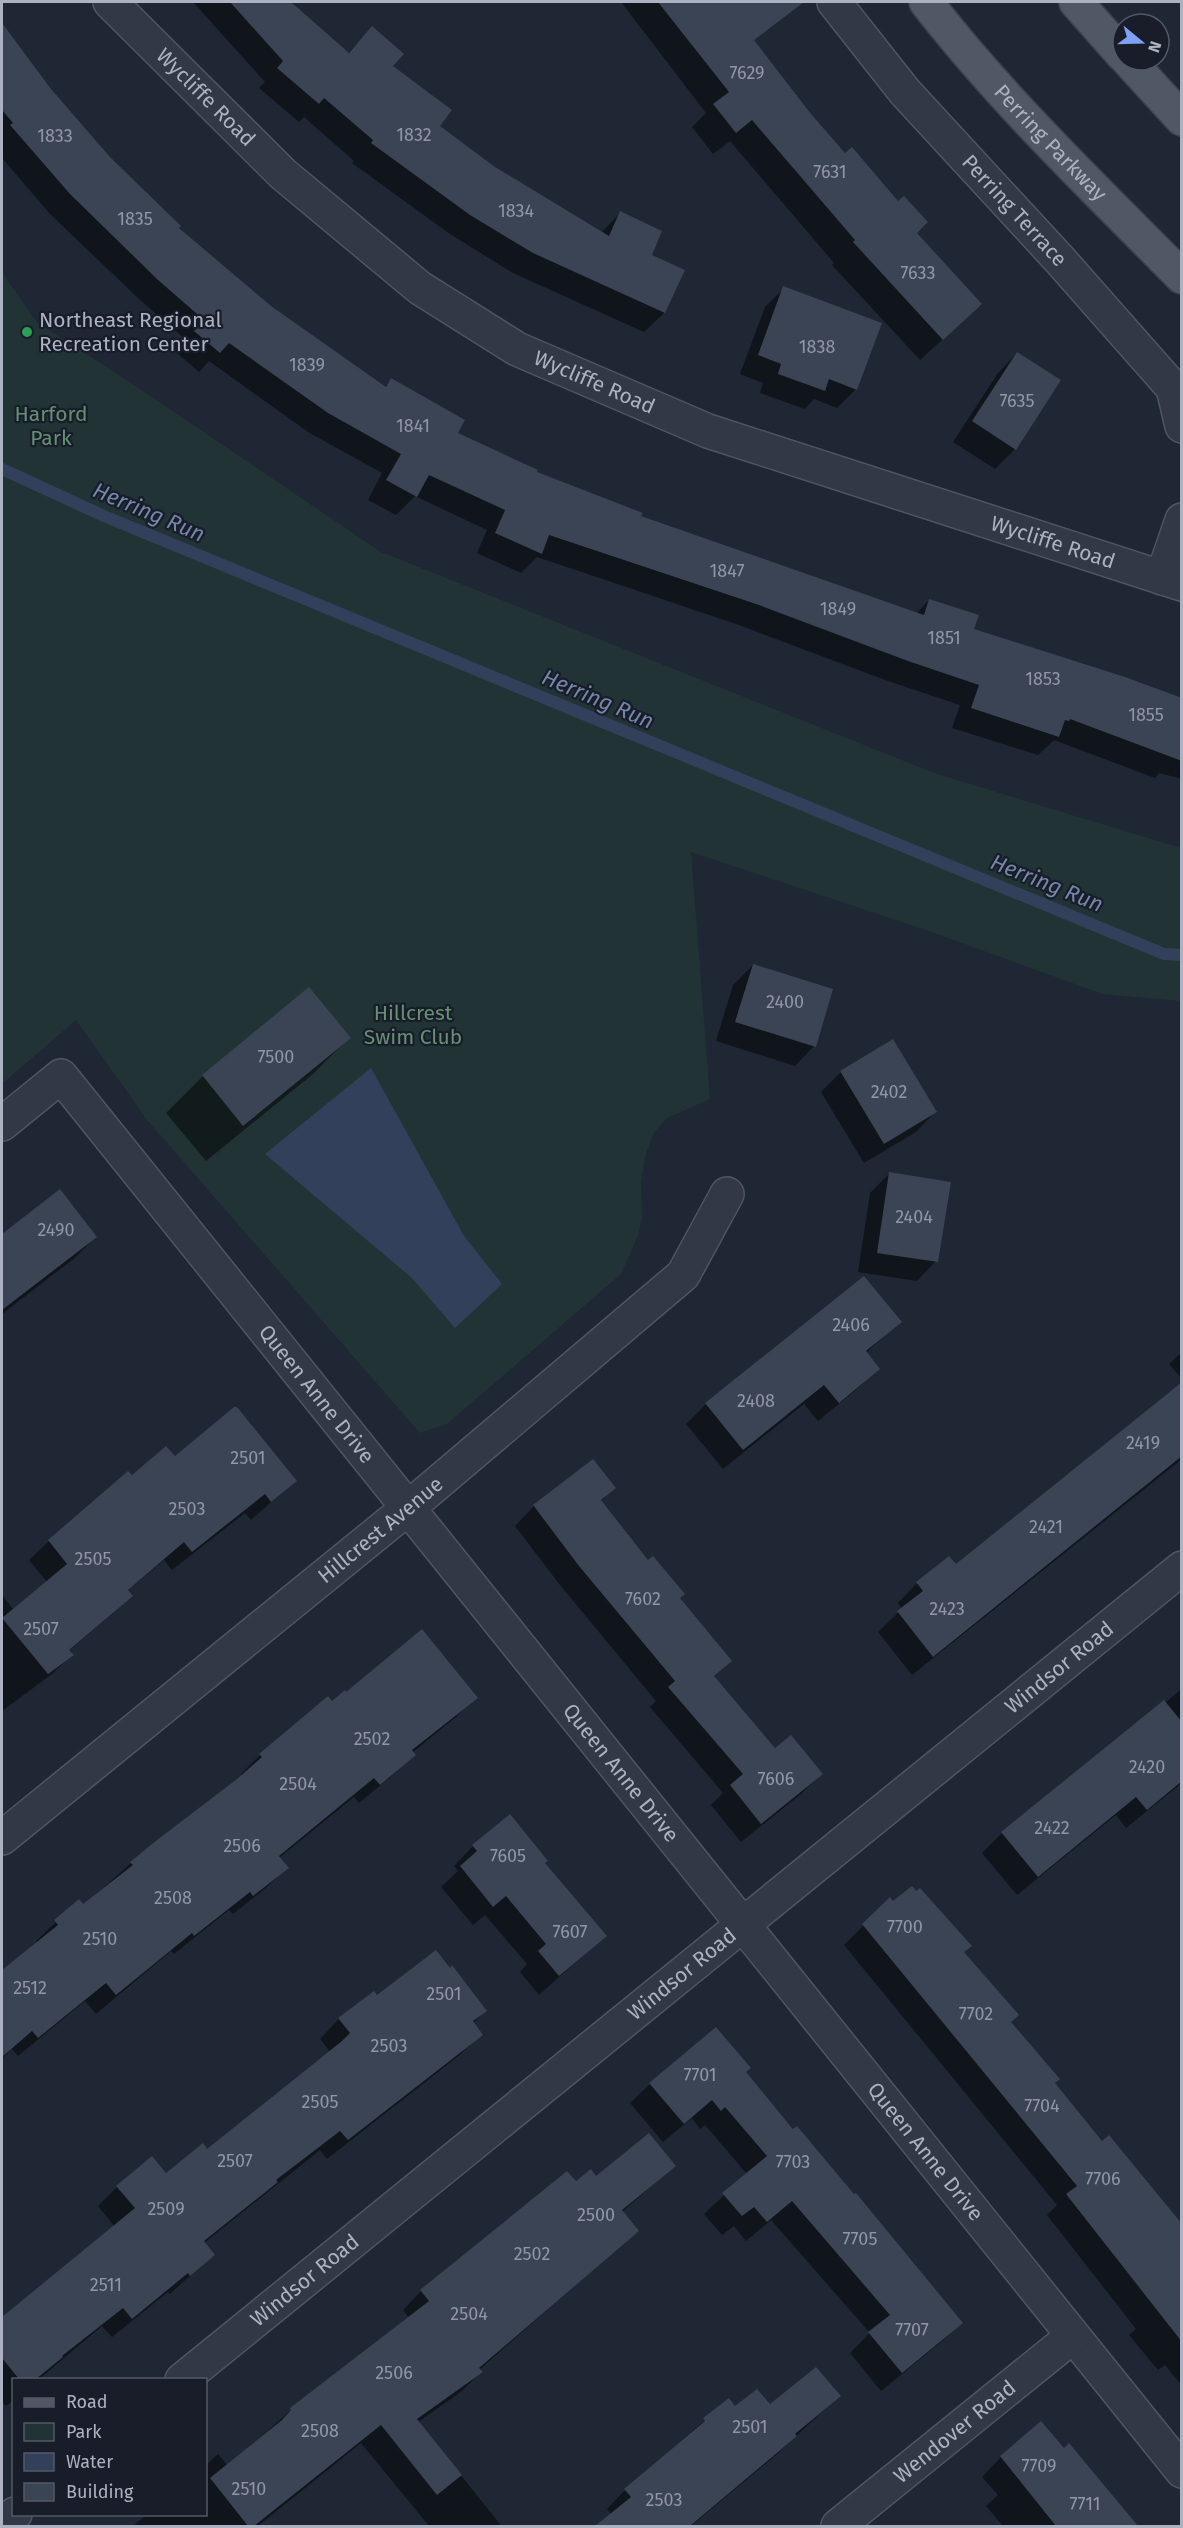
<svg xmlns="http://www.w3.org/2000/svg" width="1183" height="2528" font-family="'Fira Sans',sans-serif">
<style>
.green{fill:#223336}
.water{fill:#33405c}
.shadow{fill:#0007}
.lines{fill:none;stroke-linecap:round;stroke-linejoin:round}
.stream{stroke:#33405c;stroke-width:12}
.building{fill:#3b4455}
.minor-casing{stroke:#505563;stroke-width:36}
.primary-casing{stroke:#3c414e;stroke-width:36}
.minor{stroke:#323845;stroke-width:33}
.primary{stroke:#505765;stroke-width:33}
.leisure-dot{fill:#2e9e5b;stroke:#181d29;stroke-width:2}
.labels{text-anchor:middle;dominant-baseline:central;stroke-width:4.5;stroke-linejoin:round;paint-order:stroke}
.number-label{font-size:18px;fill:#9096a7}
.street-label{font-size:21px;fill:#acb2c2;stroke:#181d29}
.poi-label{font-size:21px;fill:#acb2c2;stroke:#181d29;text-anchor:start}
.park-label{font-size:21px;fill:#659173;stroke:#181d29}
.water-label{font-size:22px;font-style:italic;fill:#7486aa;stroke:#181d29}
</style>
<rect width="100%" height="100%" fill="#1f2634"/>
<!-- green -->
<path class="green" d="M2,273L37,322L137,387L381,552L937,774L1181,848V1001L1102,994L926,930L691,852L710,1099L667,1118L653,1134L645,1157L641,1182L642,1218L638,1236L621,1274L447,1424L420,1433L148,1121L76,1020L2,1084Z"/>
<!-- water -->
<path class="water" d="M371,1068L464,1236L502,1284L455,1328L412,1278L265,1154Z"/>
<!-- shadow -->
<path class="shadow" d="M193,2H296L292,5L348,53L372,28L390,67L438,127L494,168L601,233L620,213L650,256L683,271L664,313L644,332L513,273L450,234L352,163L354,161L304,117L299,122L259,88L265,82Z
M621,2H722L810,115L915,233L958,325L920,360L832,265L834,263L730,141L713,154L692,127L706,113Z
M2,26L50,90L108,158L177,228L270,307L384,388L391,380L456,434L535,473L639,517L916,614L929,600L973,630L1182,699V779L1159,773L1155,778L1054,740L1038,755L952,728L960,705L888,681L739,625L537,557L521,573L477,553L487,530L415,496L396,515L368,500L382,473L308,432L209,361L199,372L176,352L186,340L139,299L50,214L2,158Z
M784,288L856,389L837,408L814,399L805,409L760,393L763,383L740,374L765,307Z
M1017,353L1015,449L995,469L953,442L998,373Z
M753,965L814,1046L795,1066L716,1041L733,985Z
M309,989L349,1038L313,1074L206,1161L166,1113L203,1076Z
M841,1072L935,1112L916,1132L864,1163L821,1092Z
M890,1173L936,1261L917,1281L858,1272L870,1193Z
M60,1191L95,1237L76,1257L2,1314V1237Z
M863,1278L900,1322L866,1353L878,1369L858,1388L818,1421L804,1404L723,1469L686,1424L706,1404Z
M1182,1352V1379L1169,1364Z
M1182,1384V1459L912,1675L878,1632L902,1609L898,1603L917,1583L956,1567Z
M174,1458L295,1481L251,1520L245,1513L172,1570L164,1560L127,1591L131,1596L111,1615L68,1651L72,1655L52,1674L2,1711V1595L13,1609L47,1582L29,1560L49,1541L132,1478Z
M593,1461L614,1488L600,1502L730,1661L713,1677L775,1750L821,1774L801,1794L741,1842L711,1805L723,1793L650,1707L656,1701L560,1585L515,1526L534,1506Z
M1182,1689V1783L1126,1828L1116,1815L1017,1895L982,1853L1002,1833Z
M475,1698L456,1717L412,1753L414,1755L394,1774L359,1803L354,1797L279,1858L287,1868L267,1887L233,1914L229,1910L174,1954L171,1951L96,2014L85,2001L18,2056L12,2049L2,2058V1972L37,1943L36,1941L78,1901L83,1906L131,1863L242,1776L241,1774L260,1755L332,1703Z
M473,1846L605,1936L539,1995L520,1972L527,1964L485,1915L473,1925L441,1887L458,1871L454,1866Z
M890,1899L963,1953L1053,2084L1102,2143L1182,2226V2386L1165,2365L1158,2370L1129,2335L1136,2329L1047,2215L1057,2205L844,1945Z
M377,1997L485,2011L473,2023L481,2034L461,2054L327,2159L320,2150L204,2243L213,2255L170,2294L168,2292L112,2337L102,2326L38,2380H14V2400L6,2406L2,2401V2319L114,2226L98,2206L117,2187L166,2175L206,2151L331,2053L320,2039L339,2019Z
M716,2029L744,2072L961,2323L941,2342L881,2391L850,2353L870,2333L771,2220L746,2241L734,2226L722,2235L704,2214L747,2174L705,2125L700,2129L692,2118L663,2142L630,2103L650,2084Z
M674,2166L622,2212L637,2231L479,2370L481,2372L462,2391L418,2422L500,2524L497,2526H429L361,2443L258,2526H133L147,2514H206V2465L218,2454L228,2466L291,2410L409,2318L403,2310L421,2291L575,2184Z
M839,2396L776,2455L691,2526H598L612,2515L607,2509L625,2490L728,2400L734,2408L770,2406Z
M1069,2445L1136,2526H1003L986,2506L998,2495L982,2477L1001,2457L1063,2450Z"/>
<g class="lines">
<!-- stream -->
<path class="stream" d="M2,469L104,516L1164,954L1182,955"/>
</g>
<!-- building -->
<path class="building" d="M230,2H291L349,53L372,26L404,54L393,66L452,110L440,126L495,167L609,236L620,211L662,231L652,255L685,270L665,313L533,253L470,215L371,143L373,140L324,98L319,104L277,68L283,61Z
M658,2H804L754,40L811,114L845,153L852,147L898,201L904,196L928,222L917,233L982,304L943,340L853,242L855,240L752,120L736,133L713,104L729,92Z
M2,23L51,89L110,157L181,226L179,228L271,306L386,387L391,378L465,420L458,433L538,470L537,472L643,513L641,516L924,615L929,599L979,615L974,629L1125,677L1182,698V761L1070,719L1069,721L1065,720L1059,737L971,708L979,685L908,661L759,605L549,535L542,554L495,533L505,510L429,475L417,497L386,480L401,454L328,413L229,343L220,353L194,331L204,320L158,280L70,194L10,125L13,123L2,110Z
M783,286L882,323L857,390L829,379L825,391L778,374L781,364L758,355Z
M1017,352L1061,380L1016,450L972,421Z
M753,964L833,989L816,1047L735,1022Z
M309,987L351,1038L243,1126L202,1075Z
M893,1039L937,1112L884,1144L840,1071Z
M889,1172L951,1182L938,1262L877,1253Z
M60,1189L97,1237L2,1310V1234Z
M864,1276L902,1322L866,1351L880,1369L839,1403L824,1385L743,1450L705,1403Z
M1182,1382V1456L933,1657L897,1611L923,1591L916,1582L949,1556L956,1564Z
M234,1407H237L297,1481L271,1502L265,1494L192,1552L184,1542L128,1590L133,1596L69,1650L74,1655L48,1674L2,1618L67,1564L48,1540L128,1471L132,1475L166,1446L175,1456Z
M593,1459L616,1488L601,1500L648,1560L653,1556L685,1594L680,1598L732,1661L714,1676L775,1748L791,1735L823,1774L761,1824L730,1785L743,1774L668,1687L675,1681L579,1566L533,1505Z
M422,1629L478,1698L412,1750L416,1755L380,1785L374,1778L279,1856L289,1868L253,1896L250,1892L194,1936L192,1933L116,1995L106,1983L38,2038L32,2031L2,2057V1970L58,1925L54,1920L79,1899L83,1904L133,1865L130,1862L157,1840L237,1779L262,1757L259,1754L328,1696L332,1701L345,1690L346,1692Z
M1164,1700L1182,1722V1781L1147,1810L1136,1797L1038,1877L1001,1832Z
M510,1814L548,1861L545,1863L607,1936L559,1976L538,1951L546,1944L506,1896L493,1907L460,1866L477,1851L472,1845Z
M912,1886L916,1891L920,1888L972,1946L964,1952L1019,2015L1011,2022L1060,2079L1055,2083L1102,2141L1109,2135L1182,2224V2342L1066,2194L1077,2186L862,1924L890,1897L893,1901Z
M436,1950L450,1968L452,1965L487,2011L473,2021L483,2035L348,2140L340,2131L276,2180L278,2182L204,2241L215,2255L190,2276L188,2273L132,2319L123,2308L62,2356L63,2357L36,2379H19L2,2358V2317L135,2208L116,2186L152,2156L166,2173L203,2143L207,2149L342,2041L350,2033L338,2018L374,1991L377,1995Z
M716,2027L751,2068L746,2072L793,2129L797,2126L854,2194L856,2193L963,2323L902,2373L868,2332L890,2315L792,2201L767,2222L754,2207L742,2216L722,2193L767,2156L725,2107L721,2111L712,2100L684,2124L649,2083Z
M649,2133L676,2166L622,2210L639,2231L479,2368L483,2372L417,2419L462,2475L437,2495L381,2425L254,2526H248L210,2478L282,2420L291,2410L290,2408L429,2301L420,2290L567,2171L576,2181L591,2169L596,2176Z
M816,2367L841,2396L795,2434L797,2436L690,2526H595L631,2497L624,2489L705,2421L703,2418L729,2398L735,2406L757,2389L770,2404Z
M1041,2421L1064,2448L1069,2443L1138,2526H1056L1000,2456Z"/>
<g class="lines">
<!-- minor casing -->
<g class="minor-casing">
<g id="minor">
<path id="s1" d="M110,2L283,174L420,288L517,349L708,431L1182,584"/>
<path id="s2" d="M834,2L905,92L1060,260L1173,388L1182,426"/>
<path d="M1162,578L1182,520"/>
<path id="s3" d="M2,1124L61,1076L1182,2471"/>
<path id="s4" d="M2,1838L408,1508L683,1275L727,1194"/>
<path id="s5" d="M182,2380L1182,1568"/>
<path d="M2,2525L15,2514"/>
<path id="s6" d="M838,2526L1073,2336"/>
</g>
</g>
<!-- primary casing -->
<g class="primary-casing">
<g id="primary">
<path id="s7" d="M926,2C1002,100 1094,188 1182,277"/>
<path d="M1076,2L1123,55"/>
<path d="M1128,60L1182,119"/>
</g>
</g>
<!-- minor -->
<use href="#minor" class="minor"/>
<!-- primary -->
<use href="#primary" class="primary"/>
</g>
<!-- markers -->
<circle class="leisure-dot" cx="27" cy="332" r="6"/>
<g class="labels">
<!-- number labels -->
<g class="number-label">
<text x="747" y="73">7629</text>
<text x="414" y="135">1832</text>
<text x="55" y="136">1833</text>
<text x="830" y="172">7631</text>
<text x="516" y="211">1834</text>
<text x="135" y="219">1835</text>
<text x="918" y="273">7633</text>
<text x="817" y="347">1838</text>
<text x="307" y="365">1839</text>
<text x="1017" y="401">7635</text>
<text x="413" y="426">1841</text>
<text x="727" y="571">1847</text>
<text x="838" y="609">1849</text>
<text x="944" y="638">1851</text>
<text x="1043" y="679">1853</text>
<text x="1146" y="715">1855</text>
<text x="785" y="1002">2400</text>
<text x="276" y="1057">7500</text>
<text x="889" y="1092">2402</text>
<text x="914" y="1217">2404</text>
<text x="56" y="1230">2490</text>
<text x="851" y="1325">2406</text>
<text x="756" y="1401">2408</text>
<text x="1143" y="1443">2419</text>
<text x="248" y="1458">2501</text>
<text x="187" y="1509">2503</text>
<text x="1046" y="1527">2421</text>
<text x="93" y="1559">2505</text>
<text x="643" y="1599">7602</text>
<text x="947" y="1609">2423</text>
<text x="41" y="1629">2507</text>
<text x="372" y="1739">2502</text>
<text x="1147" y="1767">2420</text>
<text x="776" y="1779">7606</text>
<text x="298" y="1784">2504</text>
<text x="1052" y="1828">2422</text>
<text x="242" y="1846">2506</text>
<text x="508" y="1856">7605</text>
<text x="173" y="1898">2508</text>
<text x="905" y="1927">7700</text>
<text x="570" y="1932">7607</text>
<text x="100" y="1939">2510</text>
<text x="30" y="1988">2512</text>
<text x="444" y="1994">2501</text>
<text x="976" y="2014">7702</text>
<text x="389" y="2046">2503</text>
<text x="700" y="2075">7701</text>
<text x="320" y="2102">2505</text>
<text x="1042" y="2106">7704</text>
<text x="235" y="2161">2507</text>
<text x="793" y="2162">7703</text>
<text x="1103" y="2179">7706</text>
<text x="166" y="2209">2509</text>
<text x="596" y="2215">2500</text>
<text x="860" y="2239">7705</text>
<text x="532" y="2254">2502</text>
<text x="106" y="2285">2511</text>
<text x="469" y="2314">2504</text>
<text x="912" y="2330">7707</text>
<text x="394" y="2373">2506</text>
<text x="750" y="2427">2501</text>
<text x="320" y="2431">2508</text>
<text x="1039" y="2466">7709</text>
<text x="249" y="2489">2510</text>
<text x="664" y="2500">2503</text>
<text x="1085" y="2504">7711</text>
</g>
<!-- street labels -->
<g class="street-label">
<text stroke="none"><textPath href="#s1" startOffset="135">Wycliffe Road</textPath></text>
<text stroke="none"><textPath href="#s7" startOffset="188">Perring Parkway</textPath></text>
<text stroke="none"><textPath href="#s2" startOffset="276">Perring Terrace</textPath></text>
<text stroke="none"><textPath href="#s1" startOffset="621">Wycliffe Road</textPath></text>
<text stroke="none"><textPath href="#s1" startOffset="1107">Wycliffe Road</textPath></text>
<text stroke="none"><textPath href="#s3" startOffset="484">Queen Anne Drive</textPath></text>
<text stroke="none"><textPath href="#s4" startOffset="488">Hillcrest Avenue</textPath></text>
<text stroke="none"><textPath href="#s5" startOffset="1130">Windsor Road</textPath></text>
<text stroke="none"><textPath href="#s3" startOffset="970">Queen Anne Drive</textPath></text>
<text stroke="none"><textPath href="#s5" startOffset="644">Windsor Road</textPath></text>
<text stroke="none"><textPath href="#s3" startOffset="1456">Queen Anne Drive</textPath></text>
<text stroke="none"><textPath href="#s5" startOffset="158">Windsor Road</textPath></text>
<text stroke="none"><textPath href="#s6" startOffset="150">Wendover Road</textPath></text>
</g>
<!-- poi labels -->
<g class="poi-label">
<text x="39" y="320">Northeast Regional<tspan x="39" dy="24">Recreation Center</tspan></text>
</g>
<!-- park labels -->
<g class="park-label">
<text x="51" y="414">Harford<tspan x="51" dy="24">Park</tspan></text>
<text x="413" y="1013">Hillcrest<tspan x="413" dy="24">Swim Club</tspan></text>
</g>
<!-- water labels -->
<g class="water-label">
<text transform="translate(149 512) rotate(23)">Herring Run</text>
<text transform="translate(598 699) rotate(23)">Herring Run</text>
<text transform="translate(1047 883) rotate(22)">Herring Run</text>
</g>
</g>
<!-- border -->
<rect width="1183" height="2528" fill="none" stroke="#acb2c2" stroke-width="6"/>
<!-- legend -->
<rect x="12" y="2378" width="195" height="138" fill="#181d29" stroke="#535966" stroke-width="1.5"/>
<rect x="24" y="2398" width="30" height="9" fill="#505765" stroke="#535966" stroke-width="1.5"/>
<text x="66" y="2408" font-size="18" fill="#acb2c2">Road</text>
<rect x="24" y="2423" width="30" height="18" fill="#223336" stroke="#535966" stroke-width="1.5"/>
<text x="66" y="2438" font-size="18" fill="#acb2c2">Park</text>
<rect x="24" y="2453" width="30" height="18" fill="#33405c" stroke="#535966" stroke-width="1.5"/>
<text x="66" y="2468" font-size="18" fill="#acb2c2">Water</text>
<rect x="24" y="2483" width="30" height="18" fill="#3b4455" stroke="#535966" stroke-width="1.5"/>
<text x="66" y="2498" font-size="18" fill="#acb2c2">Building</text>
<!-- north arrow -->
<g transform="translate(1141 42) rotate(109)"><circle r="28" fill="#181d29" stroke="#535966" stroke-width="1.5"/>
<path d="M0-4.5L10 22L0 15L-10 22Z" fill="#7fa1f4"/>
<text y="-9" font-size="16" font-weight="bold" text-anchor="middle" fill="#acb2c2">N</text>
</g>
</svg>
